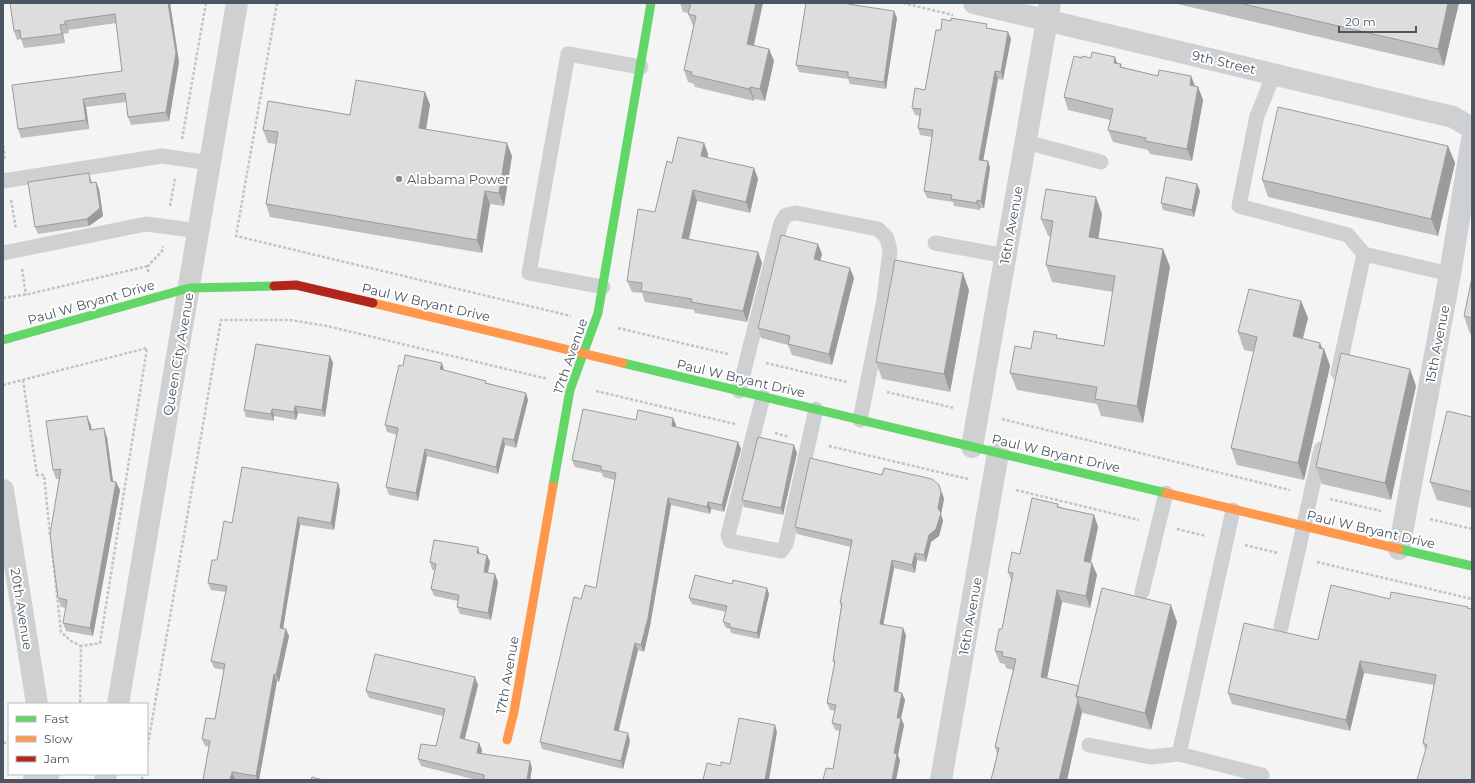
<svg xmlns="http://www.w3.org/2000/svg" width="1475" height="783" font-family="Montserrat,sans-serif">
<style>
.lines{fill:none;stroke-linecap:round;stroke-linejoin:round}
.path{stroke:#bcc7c4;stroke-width:2.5;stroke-dasharray:3 2;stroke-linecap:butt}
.lane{stroke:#ced0d2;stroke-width:15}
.street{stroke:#ced0d2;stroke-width:22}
.fast{stroke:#63d668;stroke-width:9}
.slow{stroke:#ff974d;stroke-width:9}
.jam{stroke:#b3261e;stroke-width:9}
.wall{fill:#bebebf}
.shaded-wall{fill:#9b9b9b}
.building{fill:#ddddde;stroke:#9b9b9b}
.poi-dot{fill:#868d94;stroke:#fff;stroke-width:1.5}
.labels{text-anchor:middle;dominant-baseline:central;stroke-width:4;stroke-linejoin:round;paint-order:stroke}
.street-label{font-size:13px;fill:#4a5661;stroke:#fff}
.poi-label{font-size:13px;fill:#4a5661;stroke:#fff;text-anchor:start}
</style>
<rect width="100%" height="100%" fill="#f4f4f4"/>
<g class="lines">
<!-- path -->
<path class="path" d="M277,3L236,236L571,316
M903,3L953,15
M182,139L206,3
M3,146L5,160
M11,200L16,229
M170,206L175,179
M22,269L26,295
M148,272V266L162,251L163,246
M3,298L29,294L148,266
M618,328L728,354
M766,363L847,382
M23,380L37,475H44L50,535
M3,385L147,348L100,643L81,646L80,704
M596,391L735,424
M887,392L954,408
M1002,419L1290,490
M775,433L789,437
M829,446L968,479
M1016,490L1139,520
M1330,499L1381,511
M1430,519L1472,529
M1177,529L1206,536
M1245,545L1278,553
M52,550L61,632L71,641L81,646
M1317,562L1472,599
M3,743L9,742
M147,750L221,320H290L327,326L548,379
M142,780L143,774"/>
<!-- lane -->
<path class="lane" d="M1274,74L1257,116L1239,206L1348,235L1364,254
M1026,142L1101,162
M3,181L162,156L210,163
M935,243L1006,256
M3,253L146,224L199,231
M603,287L529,273L568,54L641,67
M1338,373L1364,254L1450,274
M739,391L781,223L786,215L796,213L878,229L887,238L890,251L884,299L860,420
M763,397L728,535L730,541L781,551L786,544L816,409
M1142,592L1166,493
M1281,627L1321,449
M1089,745L1151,757L1179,754L1262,775
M1179,754L1233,510"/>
<!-- street -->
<path class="street" d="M974,3L1453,117L1472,128
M972,447L1050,3
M3,490L37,704
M1399,549L1450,274L1472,139
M118,704L237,3
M34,780L48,778
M105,780L106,774
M941,780L998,453"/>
<!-- fast -->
<path class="fast" d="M3,340L189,288L274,286
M623,363L1166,493
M553,486L570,390L598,313L651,3
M1399,549L1472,566"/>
<!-- slow -->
<path class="slow" d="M373,303L623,363
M1166,493L1399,549
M507,740L514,712L553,486"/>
<!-- jam -->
<path class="jam" d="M274,286L296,285L373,303"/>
</g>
<!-- wall -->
<path class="wall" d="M10,3H170L179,62L169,121L131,125L128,117L126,102L86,107L89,129L21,138L18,129L122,71L116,23L68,30L69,33L63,34L65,43L24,48L21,39L17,40L14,31Z
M680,3H763L754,46L769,49L774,61L765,101L754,99V101L695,87L694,84L688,82L684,70L694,26H693L688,14L689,13L683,12Z
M806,3H850L851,4L897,18L886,89L850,84L848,79L799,72L796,65Z
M1173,3H1459L1444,66Z
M989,28L1008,32L1011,39L1003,80L998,79L983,161H988L990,168L984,208H980V210L954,206L953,202L927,198L924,191L932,137L920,135L918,128L920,116L915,115L912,108L925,90L941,30Z
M1082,58L1117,64H1121L1122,67L1158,76H1191L1195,86L1198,87L1203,100L1192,161L1150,154L1148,150L1113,142L1108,130L1110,120L1068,110L1064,97Z
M425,92L430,105L426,129L512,156L504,206L490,204L482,253L270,217L266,204L276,144L268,143L263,130L350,115Z
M704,143L708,154L707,158L754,168L758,179L750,213L697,201L689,240L758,252L762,263L747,322L695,313L694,310L645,302L642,293L632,292L627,281L655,212L672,163Z
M1448,146L1455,163L1438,236L1268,197L1262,180Z
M89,173L92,182H96L99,189L103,216L89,226L38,234L35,227Z
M1197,184L1200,191L1194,217L1163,210L1161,203Z
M1102,214L1098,238L1163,249L1170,267L1143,423L1101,416L1097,404L1017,390L1010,373L1031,349L1058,338L1104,346L1113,292L1052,282L1046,265L1051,237L1048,236L1041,219Z
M822,254L820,261L854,278L832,365L792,355L788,345L761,338L758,328Z
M1472,278V334H1470L1464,316Z
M969,290L950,392L882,379L876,362Z
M1301,301L1308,318L1303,338L1324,349L1330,366L1304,480L1237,465L1231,448L1254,352L1244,350L1238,332Z
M330,356L333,363L325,417L298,413L296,420L274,416V421L246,417L244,410Z
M403,366L444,370L487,383L526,393L528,400L516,448L505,445L498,474L427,456L418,501L389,495L386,487L397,435L387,432L385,425Z
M1416,386L1391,500L1322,484L1316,467Z
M1472,417V508L1437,500L1430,482Z
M673,418L676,425V427L738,442L741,449L724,512L711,509L710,514L671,505L650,626L644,652L638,650L618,731L630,741L623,769L542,749L540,742L581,599L596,588L615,480L603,477L602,473L575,467L572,460L636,420Z
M91,425V430L107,437L113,481L116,482L120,490L93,636L66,631L63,623L66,608L61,607L58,598L59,479H56L53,470Z
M797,453L783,515L744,507L742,500Z
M338,483L340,490L334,530L300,525L283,629L289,636L279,682L277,681L259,780H240L235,779V780H203L209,747L205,746L202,739L215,719L224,670L214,668L211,661L226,592L211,590L208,583L232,523Z
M942,492L944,499L941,514L943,521L939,536L931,542L926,562L917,560L915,573L894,568L883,625L906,635L898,692L905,700L901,718L904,725L898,755L900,761L833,769L840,731L835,730L832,723L835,711L830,710L827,703L835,665L833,661L841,607L840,603L851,547L797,534L795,527Z
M1058,504L1059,507L1094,515L1098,527L1091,563L1097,575L1090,608L1062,602L1047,678L1079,686L1177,622L1151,730L1083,713L1082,712L1067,780H991L997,754L995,747L1013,670L1006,668L1005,664L1000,663L995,651L1002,629L1011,580L1008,572L1020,554Z
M480,554L487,555L490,562L488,573L498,582L491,620L460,614L457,607L458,601L434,596L431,589L435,570H432L430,562Z
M732,584L767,588L769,594L759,639L731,633L730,629L726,628L723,622L726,612L692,604L689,598Z
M1390,599L1468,607L1425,750L1423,743L1434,685L1364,673L1350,731L1232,704L1228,693Z
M478,685L465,739L479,743L482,750L481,753L532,768L530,780H477L421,766L418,759L436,746L443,716L369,698L366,691Z"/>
<!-- shaded-wall -->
<path class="shaded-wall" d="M168,3H170L179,62L169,121L166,112Z
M756,3H763L751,56L747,44Z
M1448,3H1459L1444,66L1438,49Z
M894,11L897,18L886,89L884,82Z
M65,21L69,33L65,24Z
M60,25L63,34L65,43L62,34Z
M1008,32L1011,39L1003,80L1001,72Z
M769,49L774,61L765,101L760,89Z
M1115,57L1119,69L1114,63Z
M995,71L998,79L982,167L979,160Z
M1191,76L1196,89L1190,85Z
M750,87L754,99V101L749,89Z
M1198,87L1203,100L1192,161L1187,149Z
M425,92L430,105L424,141L419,128Z
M83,99L86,107L89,129L86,120Z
M507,143L512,156L504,206L499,193Z
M704,143L708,154L705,167L701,156Z
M1448,146L1455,163L1438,236L1431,219Z
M988,161L990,168L984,208L981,201Z
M754,168L758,179L750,213L746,202Z
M96,182L99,189L103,216L89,226L87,219Z
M1197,184L1200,191L1194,217L1192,210Z
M693,190L697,201L686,250L682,238Z
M485,191L490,204L482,253L477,240Z
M1096,197L1102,214L1096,254L1089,237Z
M977,200L980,208V210L977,203Z
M818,244L822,254L818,269L814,259Z
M1163,249L1170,267L1143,423L1137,406Z
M758,252L762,263L747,322L743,311Z
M850,268L854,278L832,365L829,354Z
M963,273L969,290L950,392L944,374Z
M1301,301L1308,318L1299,353L1293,336Z
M1320,343L1323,350L1324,349L1330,366L1304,480L1298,463Z
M330,356L333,363L325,417L322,410Z
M442,363L444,370L440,369Z
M1410,369L1416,386L1391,500L1385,483Z
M526,393L528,400L516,448L514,440Z
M295,406L298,413L296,420L294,412Z
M272,409L274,416V421L271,414Z
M87,416L91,425L93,439L90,430Z
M673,418L676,425L674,433L672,426Z
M104,428L107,437L114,489L111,481Z
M503,438L505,445L498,474L496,467Z
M738,442L741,449L724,512L722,505Z
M794,445L797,453L783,515L781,508Z
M425,449L427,456L418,501L416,493Z
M116,482L120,490L93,636L90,628Z
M338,483L340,490L334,530L331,523Z
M939,485L944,499L941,514L943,521L939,536L931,542L926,562L924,555L929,535L938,508Z
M668,498L671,505L650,626L644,652L641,645Z
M708,502L711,509L710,514L707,507Z
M1094,515L1098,527L1088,573L1084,561Z
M298,517L300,525L282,635L280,628Z
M478,547L480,555L477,553Z
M915,553L917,560L915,573L912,565Z
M487,555L490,562L486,580L484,572Z
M892,560L894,568L882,632L880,624Z
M1092,563L1097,575L1090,608L1086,596Z
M495,574L498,582L491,620L488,613Z
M767,588L769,594L759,639L757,633Z
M1057,590L1062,602L1045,689L1041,677Z
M1171,605L1177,622L1151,730L1145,713Z
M903,628L906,635L897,699L894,691Z
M286,629L289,636L279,682L276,675Z
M635,643L638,650L617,738L614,730Z
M1360,661L1364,673L1350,731L1346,720Z
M274,674L277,681L259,780H257L256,776Z
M475,677L478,685L463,745L460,738Z
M902,693L905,700L901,718L904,725L898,755L900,761L896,780H892L894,753L897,718Z
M1078,700L1082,712L1067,780H1059Z
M775,725L777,732L769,780H765Z
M628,733L630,741L623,769L621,761Z
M479,743L482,750L480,760L477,753Z
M530,761L532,768L530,780H527Z
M232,772L235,779V780H230Z"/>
<!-- building -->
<path class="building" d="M10,3H168L176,53L166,112L128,117L125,93L83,99L86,120L18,129L12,85L122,71L115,14L65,21V24L60,25L62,34L21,39L20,30L14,31Z
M691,3H756L747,44L769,49L760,89L750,87L749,89L691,75L692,72L684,70L696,16L688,14Z
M806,3H848V4L894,11L884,82L848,77V72L796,65Z
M1239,3H1448L1438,49Z
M951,18L987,24L986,28L1008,32L1001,72L995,71L979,160L988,161L981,201L977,200V203L951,199L952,195L924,191L933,130L918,128L921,109L912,108L915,88L925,90L936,30H941L942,19L951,21Z
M1092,52L1115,57L1114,63L1121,64L1120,67L1158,76L1159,70L1191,76L1190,85L1198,87L1187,149L1145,141L1146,138L1108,130L1113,109L1064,97L1074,56L1082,58V56L1091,58Z
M356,80L425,92L419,128L507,143L499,193L485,191L477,240L266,204L278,132L263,130L268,101L350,115Z
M1278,107L1448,146L1431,219L1262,180Z
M678,137L704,143L701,156L754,168L746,202L693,190L682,238L758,252L743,311L691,302L692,299L641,291L642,283L627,281L638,209L655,212L667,161L672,163Z
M89,173L90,183L96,182L100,208L87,219L35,227L28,182Z
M1166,177L1197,184L1192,210L1161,203Z
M1046,189L1096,197L1089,237L1163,249L1137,406L1095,399L1097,387L1010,373L1015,346L1031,349L1034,331L1057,335L1056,338L1104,346L1115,276L1046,265L1053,221L1041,219Z
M781,235L818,244L814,259L850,268L829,354L788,344L790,336L758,328Z
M895,260L963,273L944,374L876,362Z
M1472,278V318L1464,316Z
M1249,289L1301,301L1293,336L1320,343L1319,348L1324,349L1298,463L1231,448L1257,337L1238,332Z
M256,344L330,356L322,410L295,406L294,412L272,409L271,414L244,410Z
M1341,353L1410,369L1385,483L1316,467Z
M405,355L442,363L440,369L486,381L485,383L526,393L514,440L503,438L496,467L425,449L416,493L386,487L398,428L385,425L399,365L403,366Z
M583,409L636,420L638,410L673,418L672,426L738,442L722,505L708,502L707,507L668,498L648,618L641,645L635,643L614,730L628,733L621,761L540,742L574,597L581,599L585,585L596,588L616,473L601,470V466L572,460Z
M1447,411L1472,417V492L1430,482Z
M87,416L90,430L104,428L111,481L116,482L90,628L63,623L67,600L58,598L50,534L61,469L53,470L46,421Z
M758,437L794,445L781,508L742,500Z
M810,458L882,475L884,468L932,479L939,485L941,492L938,508L941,513L936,529L929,535L924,555L915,553L912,565L892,560L880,624L903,628L894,691L902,693L897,718H901L894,753L897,754L892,780H823L826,768L833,769L841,725L832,723L836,705L827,703L835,661H833L842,603H840L852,540L795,527Z
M242,467L338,483L331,523L298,517L280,628L286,629L276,675L274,674L256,776L232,772L230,780H203L210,741L202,739L206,718L215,719L225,664L211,661L227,586L208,583L212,560H217L224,521L232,523Z
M1032,498L1058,504L1057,507L1094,515L1084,561L1092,563L1086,596L1057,590L1041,677L1079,686L1076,696L1078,700L1059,780H991L999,748L995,747L1016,659L1002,656L1003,652L995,651L999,629H1002L1013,573L1008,572L1012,552L1020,554Z
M434,540L478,547L477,553L487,555L484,572L495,574L488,613L457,607L459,595L431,589L436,564L430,562Z
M695,575L732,584L733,580L767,588L757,633L729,627L730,624L723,622L727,606L689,598Z
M1331,585L1390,599L1391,592L1468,607L1467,608L1472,609V780H1417L1427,745L1423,743L1436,675L1360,661L1346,720L1228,693L1244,623L1318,640Z
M1102,588L1171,605L1145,713L1076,696Z
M375,654L475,677L460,738L479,743L477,753L530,761L527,780H484V775L418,759L421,744L436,746L445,709L366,691Z
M739,718L775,725L765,780H703L707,763L721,766V762L730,764Z
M312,777L323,780H311Z"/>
<!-- markers -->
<circle class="poi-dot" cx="399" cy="179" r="4"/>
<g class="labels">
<!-- street labels -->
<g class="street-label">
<text transform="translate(1224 62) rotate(13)">9th Street</text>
<text transform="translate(1011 225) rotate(-80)">16th Avenue</text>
<text transform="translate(91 302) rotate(-16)">Paul W Bryant Drive</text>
<text transform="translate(426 302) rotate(13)">Paul W Bryant Drive</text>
<text transform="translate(1437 344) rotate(-79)">15th Avenue</text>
<text transform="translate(178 354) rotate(-80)">Queen City Avenue</text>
<text transform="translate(570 356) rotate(-71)">17th Avenue</text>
<text transform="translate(741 378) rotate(13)">Paul W Bryant Drive</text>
<text transform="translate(1056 453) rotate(13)">Paul W Bryant Drive</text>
<text transform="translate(1371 529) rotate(13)">Paul W Bryant Drive</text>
<text transform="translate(22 609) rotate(81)">20th Avenue</text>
<text transform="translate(970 616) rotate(-80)">16th Avenue</text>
<text transform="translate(507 675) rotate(-80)">17th Avenue</text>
</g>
<!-- poi labels -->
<g class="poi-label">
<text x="407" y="179">Alabama Power</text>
</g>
</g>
<!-- border -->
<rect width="1475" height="783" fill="none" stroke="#4a5661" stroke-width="8"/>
<!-- legend -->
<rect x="8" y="703" width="140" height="72" fill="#ffffff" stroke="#b7bbc0"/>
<rect x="16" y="716" width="20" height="6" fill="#63d668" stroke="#b7bbc0"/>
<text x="44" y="723" font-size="12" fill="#4a5661">Fast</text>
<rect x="16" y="736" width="20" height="6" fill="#ff974d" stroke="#b7bbc0"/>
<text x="44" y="743" font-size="12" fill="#4a5661">Slow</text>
<rect x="16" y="756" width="20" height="6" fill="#b3261e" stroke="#b7bbc0"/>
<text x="44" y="763" font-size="12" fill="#4a5661">Jam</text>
<!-- scale -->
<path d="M1339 26v6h77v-6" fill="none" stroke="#4a5661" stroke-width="2"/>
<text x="1345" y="26" font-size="12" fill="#4a5661" stroke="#ffffff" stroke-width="3" paint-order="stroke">20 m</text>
</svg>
